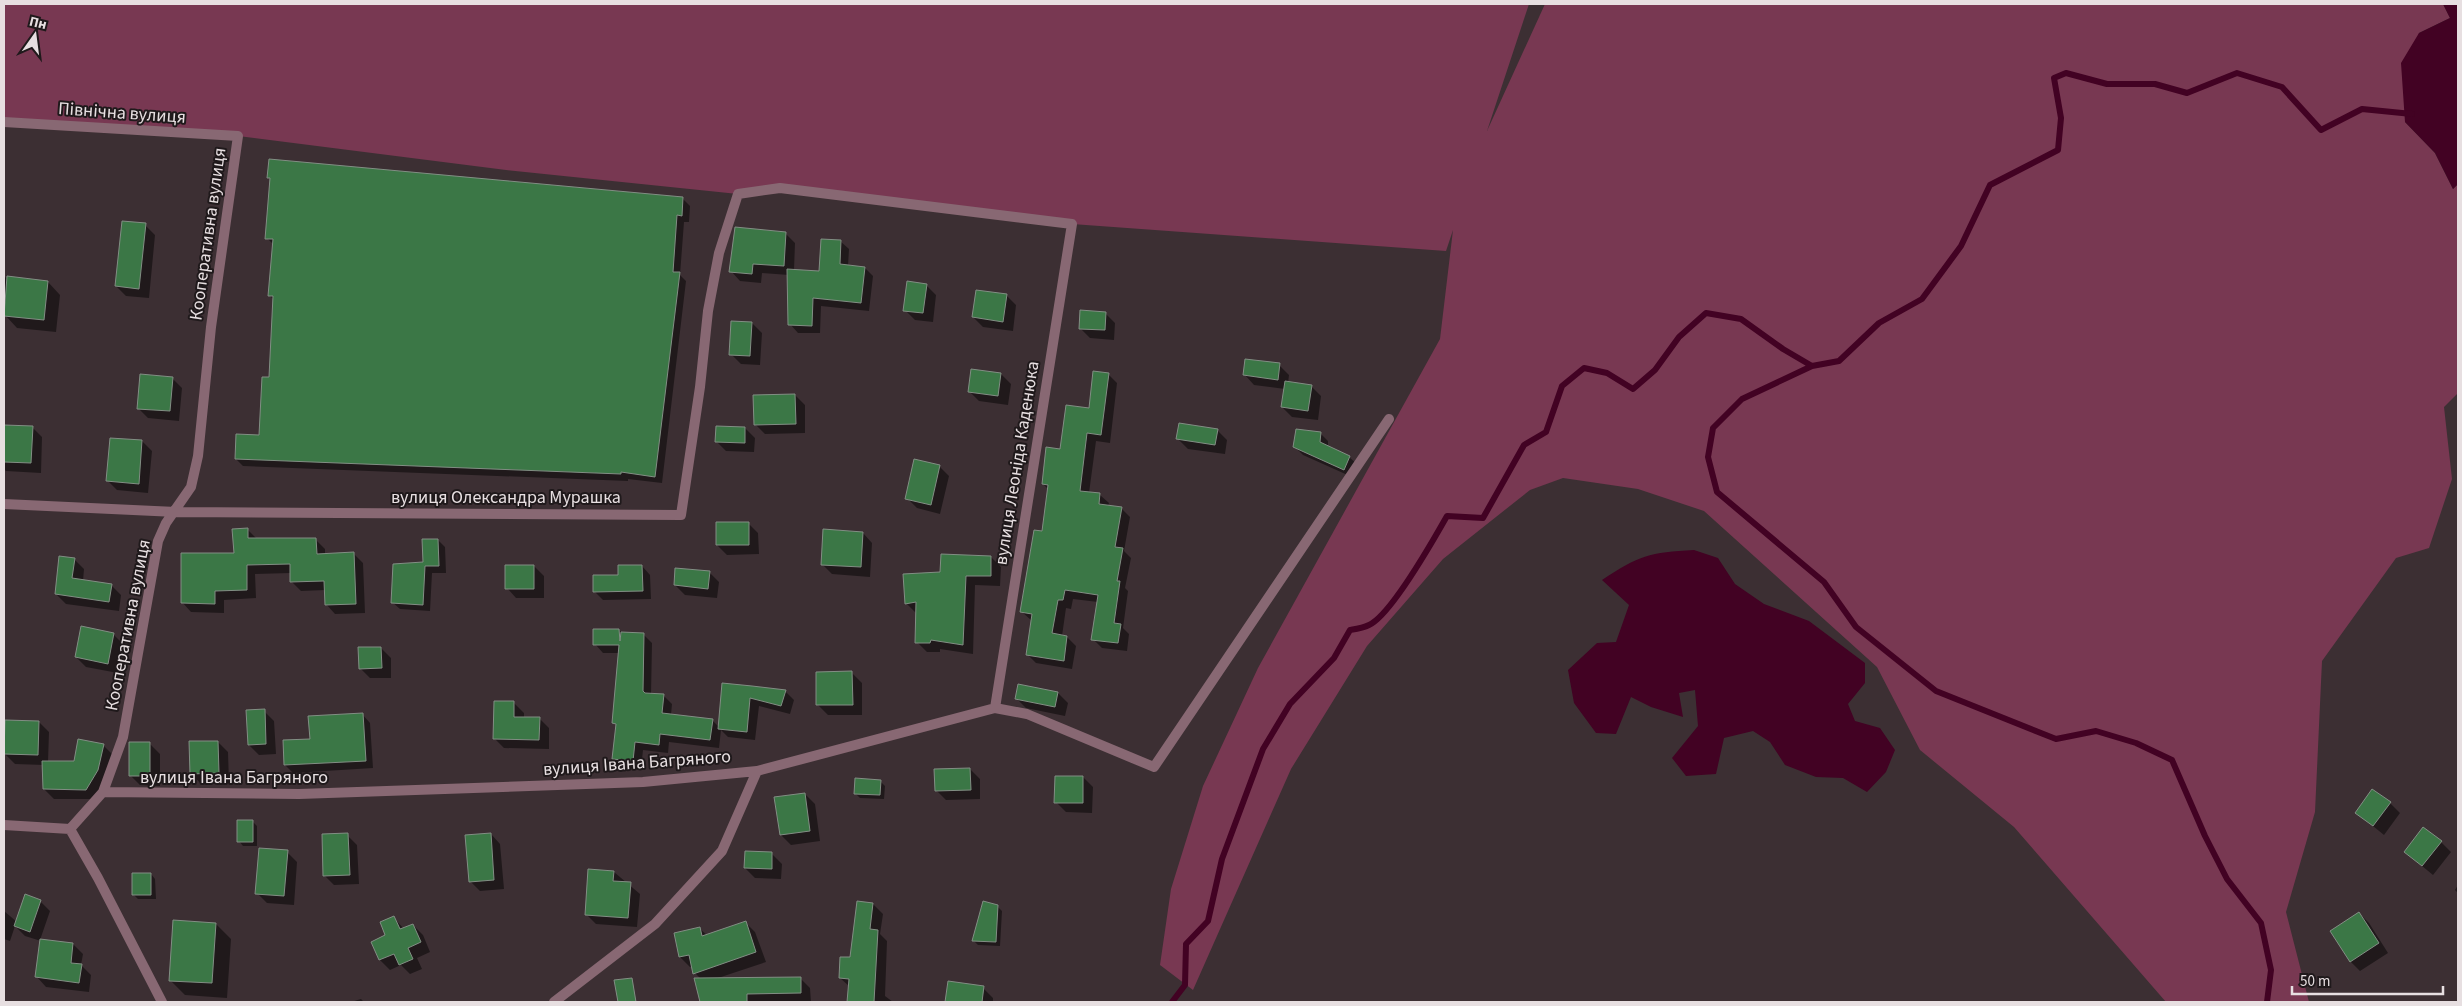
<svg xmlns="http://www.w3.org/2000/svg" width="2462" height="1006" font-family="'Source Sans 3',sans-serif">
<style>
.green{fill:#783852}
.water{fill:#420223}
.shadow{fill:#0007}
.lines{fill:none;stroke-linecap:round;stroke-linejoin:round}
.stream{stroke:#420223;stroke-width:6}
.building{fill:#3b7746;stroke:#828e84}
.minor{stroke:#886873;stroke-width:10}
.labels{text-anchor:middle;dominant-baseline:central;stroke-width:4;stroke-linejoin:round;paint-order:stroke}
.street-label{font-size:18px;fill:#e7dfe1;stroke:#1f191b}
</style>
<rect width="100%" height="100%" fill="#3c2f33"/>
<!-- green -->
<path class="green" d="M4,4H1529L1487,131L1545,4H2443L2450,18L2419,33L2405,122L2435,153L2453,189L2458,184V393L2444,407L2452,479L2429,548L2396,558L2322,661L2315,812L2286,912L2309,1002H2166L2014,827L1920,750L1877,667L1704,511L1638,489L1563,478L1530,490L1443,559L1367,646L1291,769L1193,990L1160,965L1171,889L1203,786L1258,668L1440,339L1453,230L1446,251L1072,224L780,188L738,194L506,170L238,136L4,122Z"/>
<!-- water -->
<path class="water" d="M2443,4H2458V184L2453,189L2435,153L2405,122L2401,63L2419,33L2450,18Z
M1694,550L1718,558L1735,584L1764,604L1809,621L1865,663V683L1848,704L1855,721L1880,728L1895,750L1886,772L1867,792L1843,778L1816,777L1785,765L1770,742L1753,731L1724,738L1716,774L1686,776L1672,758L1698,726L1695,690L1679,693L1683,717L1651,707L1631,697L1616,734L1596,733L1574,703L1568,670L1597,643L1616,642L1629,605L1602,580C1638,556 1650,552 1694,550Z"/>
<!-- shadow -->
<path class="shadow" d="M268,177L682,198L690,206L689,222H684L680,275L686,281L662,483L628,479V481L243,466L236,459L261,436L270,379L274,300L270,296L274,245L267,238L271,180Z
M145,225L155,235L149,298L126,296L116,286Z
M785,233L795,243L794,270L820,272L840,241L849,249L848,266L865,268L873,276L869,311L821,306L820,333H798L790,324L789,275L762,273L761,283L740,281L731,271Z
M4,275L6,278L48,282L60,295L56,332L17,328L5,315Z
M926,285L936,295L933,322L915,320L905,310Z
M1006,295L1016,305L1013,331L983,327L973,317Z
M1105,313L1115,323L1114,340L1090,338L1080,328Z
M752,323L762,333L760,365L741,364L731,354Z
M1279,365L1289,375L1288,383L1311,386L1321,396L1318,420L1292,417L1282,407L1285,389L1254,385L1245,375Z
M972,371L1001,374L1011,384L1008,405L979,401L969,391Z
M1108,374L1117,383L1110,443L1096,441L1089,493L1100,495L1109,503L1108,506L1121,508L1130,517L1124,551L1131,558L1125,588L1128,591L1123,628L1129,634L1127,651L1102,648L1093,639L1098,602L1073,599L1071,609L1066,608L1062,636L1067,637L1076,646L1072,669L1036,663L1027,654L1032,621L1022,612L1043,532L1049,490L1043,484L1062,450L1090,409Z
M172,378L182,388L179,421L148,418L138,408Z
M795,395L805,405V433L765,434L755,424Z
M4,426L32,427L42,437L41,473L6,471L4,469Z
M745,428L755,438L754,452L726,451L716,441Z
M1217,430L1227,440L1225,454L1188,449L1178,439Z
M1321,434L1328,441V447L1349,457L1357,464L1352,477L1303,455L1295,447Z
M142,441L152,451L148,493L117,490L107,480Z
M939,466L949,476L940,514L917,508L907,498Z
M748,523L758,533L759,554L727,555L717,545Z
M247,529L257,539L316,540L325,549V555L354,554L363,563L365,613L335,614L326,604V590L301,591L292,582L291,573L255,574L256,598L224,600V613L191,612L182,602L235,554Z
M863,533L872,543L870,577L832,574L822,564Z
M438,540L445,547L446,573H432L430,611L400,609L392,602L424,564Z
M991,557L1001,567L1000,586L975,585L973,654L940,649V652H927L917,642V614L906,603L941,573Z
M74,559L84,569L83,581L111,585L121,595L119,611L66,604L56,594Z
M534,566L544,576V598H516L507,588Z
M642,566L650,575L651,599L603,600L595,592Z
M709,572L719,582L717,598L685,595L675,585Z
M619,630L622,633L643,634L652,643L651,695H663L672,704L671,715L712,720L719,727L724,684L785,691L794,700L790,714L759,706L755,740L728,737L721,730L719,748L669,742L668,753L643,750L641,769L622,767L614,758L617,726L614,723L620,653H603L595,644Z
M113,634L123,644L118,673L86,667L76,657Z
M381,648L391,658V678H370L360,668Z
M852,673L862,683V715H828L818,705Z
M1058,693L1068,703L1065,716L1026,708L1016,698Z
M514,703L524,713V718H539L549,728V749L504,748L494,738Z
M264,711L274,721L276,754L259,755L249,745Z
M362,714L370,723L373,768L293,773L285,765L312,740Z
M39,722L49,732L48,762H75L103,745L113,755L96,799H54L44,789V765L15,764L5,754Z
M218,742L228,752L229,783L201,784L192,774Z
M150,744L160,754V786L140,785L130,775Z
M970,769L980,779V799L946,800L936,790Z
M1083,777L1093,787L1092,813L1066,812L1056,802Z
M880,781L885,786L884,799L860,798L855,793Z
M805,794L815,804L820,841L791,845L781,835Z
M2390,803L2400,813L2384,835L2357,813Z
M252,821L257,826V846H243L239,841Z
M491,834L500,844L504,889L480,891L470,881Z
M347,835L357,845L359,884L334,885L324,875Z
M2441,842L2451,852L2433,875L2405,852Z
M287,852L297,862L294,905L267,903L257,893Z
M772,854L782,864L781,879L755,878L745,868Z
M589,871L614,872L640,894L637,927L596,924L586,914Z
M151,874L155,879L156,899H138L133,894Z
M2458,885V893L2455,890Z
M40,901L50,911L40,940L73,944L83,954L81,965L91,975L89,992L46,987L37,977L41,941L25,936L15,926L10,941L4,939V911L17,922Z
M873,904L883,914L880,934L887,941L885,996L893,1002H848L849,986L840,978L851,958Z
M997,906L1002,911L1000,946L978,945L973,940Z
M2359,913L2369,923L2388,953L2360,971L2350,961Z
M393,917L404,929L413,925L423,935L430,952L417,958L422,969L410,974L401,965L390,970L380,960L373,942L387,936Z
M745,922L755,932L766,962L718,978H800L810,988L811,1002H703L704,982L695,973L693,966L690,967L680,957L700,929L707,935Z
M216,924L231,939L227,998L185,995L170,980Z
M949,982L983,988L993,998V1002H946Z
M361,999L364,1002H351Z"/>
<g class="lines">
<!-- stream -->
<path class="stream" d="M1812,366L1742,399L1713,428L1708,457L1717,492L1824,582L1856,627L1936,691L2056,739L2096,731L2136,743L2172,760L2205,836L2227,879L2261,923L2271,970L2267,1002
M1172,1002L1185,985L1186,944L1208,921L1222,859L1263,749L1290,704L1334,658L1350,630C1356,629 1363,628 1369,625C1391,615 1434,539 1447,516L1483,518L1524,445L1546,432L1562,386L1584,368L1607,373L1633,389L1655,370L1679,337L1706,313L1741,319L1783,349L1812,366L1839,361L1879,323L1922,299L1961,246L1990,185L2058,150L2061,118L2054,78L2066,73L2107,84H2155L2187,93L2237,73L2282,87L2321,130L2362,109L2412,114"/>
</g>
<!-- building -->
<path class="building" d="M269,159L683,197L682,216L677,215L673,272H680L655,477L621,472V474L235,459L236,434L259,435L262,377H269L273,296H268L273,239H265L270,178H267Z
M122,221L146,223L139,289L115,286Z
M735,227L786,232L784,266L753,264L752,274L729,272Z
M821,239L841,240L840,264L865,267L861,303L813,298L812,326L788,325L787,269L819,271Z
M7,276L48,281L44,320L4,316Z
M907,281L927,284L923,313L903,311Z
M976,290L1007,294L1003,322L972,317Z
M1080,310L1106,312L1105,330L1079,329Z
M731,321L752,322L750,356L729,355Z
M1245,359L1280,363L1278,380L1243,375Z
M971,369L1001,373L998,396L968,392Z
M1093,371L1109,373L1101,435L1087,433L1080,491L1100,493L1099,504L1122,507L1115,547L1123,548L1117,581H1120L1114,623L1121,624L1118,643L1091,640L1098,595L1065,590L1063,600H1058L1052,633L1067,636L1064,661L1026,655L1032,614L1020,612L1034,530L1042,531L1048,485L1042,484L1046,447L1060,449L1066,405L1089,408Z
M140,374L173,377L170,411L137,409Z
M1285,381L1312,385L1308,411L1281,407Z
M795,394L796,424L754,425L753,395Z
M1179,423L1218,429L1215,445L1176,439Z
M4,425L33,426L31,463L4,462Z
M716,426L745,427V443L715,442Z
M1296,429L1321,432L1320,442L1350,456L1344,470L1293,447Z
M110,438L142,440L139,484L106,481Z
M914,459L940,465L931,505L905,499Z
M716,522H749V545H716Z
M248,528V538H316L317,554L354,552L356,604L325,605L324,581L290,582V564L247,565V590L215,591V604L181,603V553H234L232,529Z
M823,529L863,532L861,567L821,565Z
M422,539H438L439,566H425L423,605L391,603L393,564L423,562Z
M941,554L991,556V576H966L963,645L931,640L930,643H915L916,602L905,604L903,574L940,572Z
M59,556L75,558L72,578L112,584L109,602L55,594Z
M505,565H534V589H505Z
M618,565H642L643,591L593,592V575H618Z
M675,568L710,571L708,589L674,585Z
M81,626L114,633L108,664L75,657Z
M593,629H619L620,641L621,632L644,633L643,691L645,693L664,694L662,713L713,719L710,740L660,734L659,745L635,742L633,761L612,759L616,724L612,723L619,645H593Z
M358,647H381L382,668L359,669Z
M852,671L853,705H816V672Z
M722,683L752,686L786,690L781,706L750,698L747,732L718,729Z
M1018,684L1058,692L1055,707L1015,699Z
M494,701H514V717H540L539,740L493,739Z
M265,709L266,744L248,745L246,710Z
M363,713L366,761L284,765L283,740L310,739L308,716Z
M5,720L39,721L38,755L4,754Z
M78,739L104,744L98,770L86,790L43,789L42,761H74Z
M189,741H218L219,773L190,774Z
M129,742H150V776H129Z
M970,768L971,790L935,791L934,769Z
M1055,776H1083V803H1054Z
M855,778L881,780L880,795L854,794Z
M2372,789L2391,802L2373,826L2355,813Z
M805,793L810,831L780,835L774,797Z
M237,820H253V842H237Z
M2423,827L2442,841L2422,866L2404,852Z
M348,833L350,875L323,876L322,834Z
M491,833L494,880L469,882L465,835Z
M259,848L288,850L284,896L255,894Z
M745,851L772,852V869L744,868Z
M588,869L614,871L613,881L631,882L628,918L585,915Z
M132,873H151V895H132Z
M25,894L41,900L30,932L14,926Z
M857,901L873,903L870,929L878,930L874,1002H847L849,979L839,978L840,957H850Z
M983,901L998,905L996,942L972,941Z
M2359,912L2379,943L2350,962L2330,931Z
M394,916L400,929L413,924L421,942L408,948L413,959L399,965L394,954L379,960L371,942L385,935L380,922Z
M173,920L216,923L212,983L169,981Z
M746,921L756,952L693,974L689,955L679,957L674,933L700,927L702,936Z
M40,939L73,943L71,963L82,964L79,983L35,977Z
M801,977V993L747,994V1002H700L694,978Z
M632,978L636,1002H618L614,980Z
M948,981L984,986L982,1002H945Z"/>
<g class="lines">
<!-- minor -->
<path class="minor" d="M4,122L238,136L211,327L198,456L191,487L166,523L158,541L123,737L103,792L70,829
M4,504L176,512L681,515L700,387L708,311L719,253L738,194L780,188L1072,224L995,708
M103,792L299,794L643,782L757,771L995,708L1027,714L1154,767L1389,419
M4,825L70,829
M70,829L98,878L162,1002
M554,1002L655,924L722,851L757,771"/>
</g>
<g class="labels">
<!-- street labels -->
<g class="street-label">
<text transform="translate(122 113) rotate(4)">Північна вулиця</text>
<text transform="translate(208 234) rotate(-82)">Кооперативна вулиця</text>
<text transform="translate(1017 463) rotate(-81)">вулиця Леоніда Каденюка</text>
<text x="506" y="497">вулиця Олександра Мурашка</text>
<text transform="translate(128 625) rotate(-79)">Кооперативна вулиця</text>
<text transform="translate(637 763) rotate(-4)">вулиця Івана Багряного</text>
<text x="234" y="777">вулиця Івана Багряного</text>
</g>
</g>
<!-- border -->
<rect width="2462" height="1006" fill="none" stroke="#e7dfe1" stroke-width="10"/>
<!-- north arrow -->
<g transform="translate(35 35) rotate(14)" stroke="#1f191b" stroke-width="4" paint-order="stroke">
<path d="M0-4L9 19L0 12L-9 19Z" fill="#e7dfe1"/>
<text y="-8" font-size="14" font-weight="bold" text-anchor="middle" fill="#e7dfe1">Пн</text>
</g>
<!-- scale -->
<path d="M2292 986v8h151v-8" fill="none" stroke="#e7dfe1" stroke-width="2.5"/>
<text x="2300" y="986" font-size="15" fill="#e7dfe1" stroke="#1f191b" stroke-width="4" paint-order="stroke">50 m</text>
</svg>
